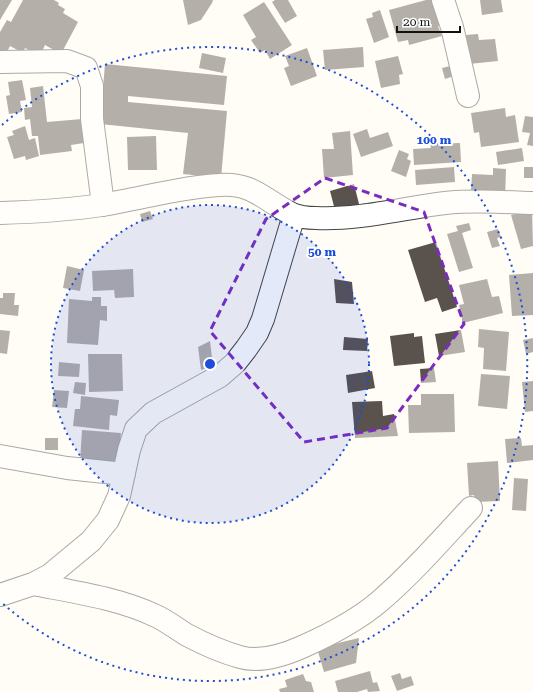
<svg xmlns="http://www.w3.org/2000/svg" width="533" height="692" font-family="'Roboto Serif',serif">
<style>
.building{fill:#5a524d}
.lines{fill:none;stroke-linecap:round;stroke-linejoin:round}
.minor-casing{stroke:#444;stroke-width:24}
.minor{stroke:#fff;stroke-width:22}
.marked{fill:none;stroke:#7b2cbf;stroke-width:3;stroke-dasharray:8 5;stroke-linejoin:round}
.ring{fill:none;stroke:#1d4ed8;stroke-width:2;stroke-dasharray:2 4}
.centre{fill:#1d4ed8;stroke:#fff;stroke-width:2}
.ring-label{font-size:12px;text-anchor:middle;font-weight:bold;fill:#1d4ed8;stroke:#fff;stroke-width:4;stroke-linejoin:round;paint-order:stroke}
</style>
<rect width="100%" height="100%" fill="#fffdf5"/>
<!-- building -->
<path class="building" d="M0,0H12L0,20Z
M23,0H54L59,3L58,5L65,9L63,13L78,22L61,54L45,45L40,56L25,48L23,53L10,46L4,58L0,56V32L7,20L11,22Z
M183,0H213L212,3L201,20L188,25Z
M275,0H288L297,16L285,23L272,2Z
M426,0H436L443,25L438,26L442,36L409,45L408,40L398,42L389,10Z
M480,0H501L503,12L482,15Z
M264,2L292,45L270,59L265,50L260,53L251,40L256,37L243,15Z
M380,10L389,37L374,43L366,19L373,17L372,13Z
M478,34L479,40L495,39L498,61L469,64L466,35Z
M363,47L364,67L325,70L323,50Z
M307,48L317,76L291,86L284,68L289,66L285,56Z
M202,53L226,58L223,73L199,68Z
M398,56L403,74L399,75L400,84L381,88L375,61Z
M105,64L227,76L224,105L128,96V102L227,111L221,178L183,174L188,133L100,124Z
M454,65L457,75L445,79L442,68Z
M22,80L26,100L20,101L22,112L9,114L6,96L10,95L8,82Z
M43,86L47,122L82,119L84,143L71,145L72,151L40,155L38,136H32L30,119L25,120L24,108L32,107L30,88Z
M505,108L506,117L515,115L519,142L481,147L479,132L474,133L471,113Z
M525,116L533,117V146L527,145L530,133L522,132Z
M25,126L29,140L35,138L39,156L26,160L25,156L14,159L7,137L14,135L12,131Z
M367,129L370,138L388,132L393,146L361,157L353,134Z
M350,131L353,175L324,178L322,149H334L332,133Z
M156,136L157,170H128L127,137Z
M460,143L461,162L414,165L413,149L431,148L430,144Z
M522,148L524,161L498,165L496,152Z
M399,150L409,154L407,159L411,161L406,177L391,171Z
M454,167L455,182L416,185L415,170Z
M524,167H533V178H524Z
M493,168L506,169L505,199L471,191L472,174L493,175Z
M354,184L360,208L336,214L330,191Z
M532,209L533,246L521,249L511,215Z
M150,211L153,219L142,222L140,214Z
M469,223L471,230L462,233L473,268L459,272L447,234L458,231L456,226Z
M498,229L501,237L497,238L500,246L492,248L487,232Z
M436,242L457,307L442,312L437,298L425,302L408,250Z
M67,266L84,270L80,291L63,288Z
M133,269L134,297L115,298L114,290L93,291L92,271Z
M533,273V315L512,316L509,275Z
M334,279L352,282L354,304L336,303Z
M487,279L492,297L499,296L503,313L463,323L459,305L464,304L459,285Z
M3,293H15L14,305H19L18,316L0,314V298H3Z
M92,297H101V306H107V321L100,320L98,345L67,343L69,299L92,301Z
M479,329L509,332L506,371L483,369L484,348L478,347Z
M0,330L10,331L7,354L0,353Z
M461,330L465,352L439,356L435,334Z
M414,333V337L422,336L425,363L394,366L390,336Z
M344,337L368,339L367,351L343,350Z
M533,338V352L526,354L523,340Z
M210,341L213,366L201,370L198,347Z
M88,354H122L123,391L89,392Z
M59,362L80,364L79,377L58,376Z
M434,368L436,382L421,383L420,369Z
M372,371L375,388L348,393L346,375Z
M481,374L510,376L507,409L478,406Z
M533,381V411L525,412L522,382Z
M75,382L86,383L85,395L73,393Z
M54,390L69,391L67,408L52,407Z
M421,394H454L455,432L409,433L408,405H421Z
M81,396L119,400L117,416L110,415L109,430L73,426L75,409H80Z
M382,401L383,416L394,414L398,436L355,438L352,402Z
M82,430L121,433L118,465L80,462Z
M45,438H58V450H45Z
M521,438L522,446L533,445V460L507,463L505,439Z
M498,461L500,501L475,502L474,495L469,496L467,463Z
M514,478L528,479L526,511L512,510Z
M359,638L356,663L324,672L317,648Z
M370,671L373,683L377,682L380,691L368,692L367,689L357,692H338L335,681Z
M400,673L402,679L411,676L414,685L397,691L391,676Z
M303,674L306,681L311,682L314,692H280L279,689L287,687L285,680Z"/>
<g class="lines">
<!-- minor casing -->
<g class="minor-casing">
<path id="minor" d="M443,0L452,27L468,96
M0,62L67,61L86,68L92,86V119L103,205
M0,213C34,212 68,210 102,205C141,199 179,187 219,185C253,182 265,201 292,214C299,217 309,218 316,218C360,220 403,208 445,203C475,200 504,202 533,203
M0,456L67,468L124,474
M33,584C74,592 118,598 156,616C167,621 177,629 187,635C204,644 222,652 240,657C260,663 284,655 302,647C329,635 357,621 380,601C413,573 442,539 471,508
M0,595L33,584L50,575L91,541L108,520L119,496L129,450L136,429L153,413L220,376L235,363L246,349L257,333L263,319L294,215"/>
</g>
<!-- minor -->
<use href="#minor" class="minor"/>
</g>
<!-- marked area -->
<path d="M0 0H533V692H0ZM325,178L424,212L464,324L387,428L304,442L210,331L266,219Z" fill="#fffdf5" fill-opacity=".55" fill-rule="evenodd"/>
<path class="marked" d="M325,178L424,212L464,324L387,428L304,442L210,331L266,219Z"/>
<!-- distance rings -->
<circle cx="210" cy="364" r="159" fill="#1d4ed8" fill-opacity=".12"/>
<g class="ring">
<circle cx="210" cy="364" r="159"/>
<path d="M2 125A317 317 0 1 1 2 603"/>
</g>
<circle cx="210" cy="364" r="6" class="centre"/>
<g class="ring-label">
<text x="434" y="144">100 m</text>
<text x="322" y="256">50 m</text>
</g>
<!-- scale -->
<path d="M397 26v6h63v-6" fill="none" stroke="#111111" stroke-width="2"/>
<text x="403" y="26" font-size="12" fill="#111111" stroke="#ffffff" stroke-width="3" paint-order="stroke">20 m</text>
</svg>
